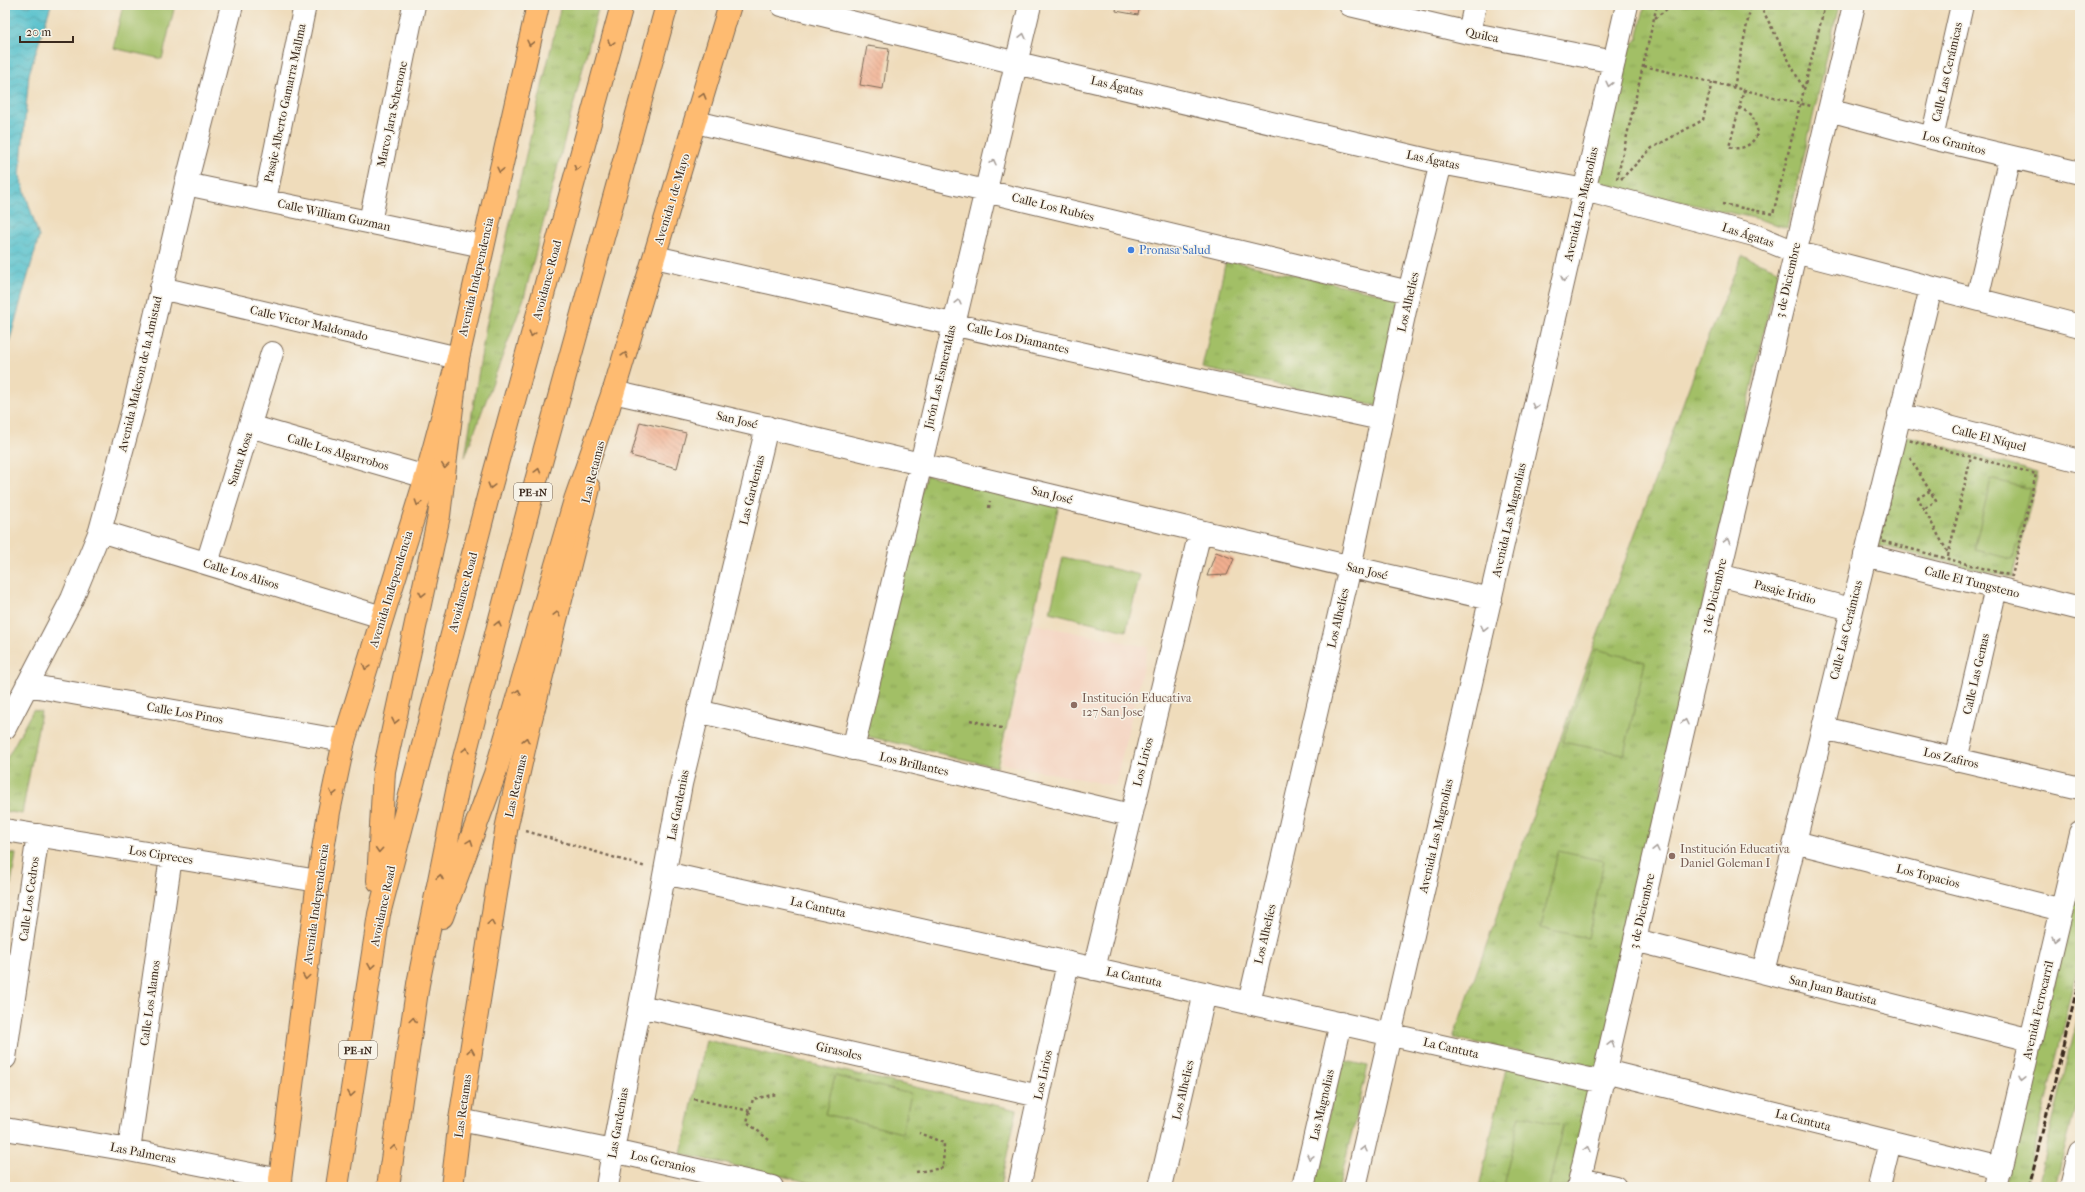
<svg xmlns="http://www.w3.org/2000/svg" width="2085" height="1192" font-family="'IM FELL French Canon',serif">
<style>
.built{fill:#f4d3c0}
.grass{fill:url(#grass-tufts);stroke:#6e7442}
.pitch{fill:#a2bf66;stroke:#6e7442}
.water{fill:url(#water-waves);stroke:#477575}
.building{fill:url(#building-back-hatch)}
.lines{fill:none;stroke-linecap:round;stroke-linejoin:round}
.minor-casing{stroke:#7a6855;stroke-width:24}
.major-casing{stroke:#7a6855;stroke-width:24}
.highway-casing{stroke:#7a6855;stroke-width:24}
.path{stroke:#7a6855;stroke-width:2.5;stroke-dasharray:3 3;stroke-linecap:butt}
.minor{stroke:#fff;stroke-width:22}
.major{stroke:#febb71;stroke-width:22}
.highway{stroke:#febb71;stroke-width:22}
.rail{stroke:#3b2a1e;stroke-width:3;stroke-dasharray:6 3;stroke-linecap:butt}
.oneway{stroke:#a79f9a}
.oneway2{stroke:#936b43}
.shop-dot{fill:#3f7fe0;stroke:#f7f3e8;stroke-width:1.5}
.education-dot{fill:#8d6e63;stroke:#f7f3e8;stroke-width:1.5}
.labels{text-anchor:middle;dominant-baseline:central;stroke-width:3;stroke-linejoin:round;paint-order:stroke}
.shield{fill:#f7f3e8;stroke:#73665b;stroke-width:1}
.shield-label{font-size:11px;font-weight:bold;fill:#3b2a1e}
.street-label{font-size:12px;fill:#3b2a1e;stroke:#f7f3e8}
.shop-label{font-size:12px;fill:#366cbe;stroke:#f7f3e8;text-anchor:start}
.education-label{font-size:12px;fill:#785e54;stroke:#f7f3e8;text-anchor:start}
</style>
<defs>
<pattern id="grass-tufts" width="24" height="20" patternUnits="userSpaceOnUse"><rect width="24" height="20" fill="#a2bf66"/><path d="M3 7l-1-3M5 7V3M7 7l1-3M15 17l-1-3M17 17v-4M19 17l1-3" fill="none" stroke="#859b53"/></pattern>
<pattern id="water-waves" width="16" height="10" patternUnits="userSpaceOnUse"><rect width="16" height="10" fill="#53c0cc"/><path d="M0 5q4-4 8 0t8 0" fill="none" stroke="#469ca5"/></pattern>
<pattern id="building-back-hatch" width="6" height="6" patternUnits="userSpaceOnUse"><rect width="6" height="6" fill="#f1af90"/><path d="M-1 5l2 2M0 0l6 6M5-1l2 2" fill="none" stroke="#c48f75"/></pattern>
</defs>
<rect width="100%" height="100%" fill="#f7f3e8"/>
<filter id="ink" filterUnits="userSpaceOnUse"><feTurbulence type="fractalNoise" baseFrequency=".025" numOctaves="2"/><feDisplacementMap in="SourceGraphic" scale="8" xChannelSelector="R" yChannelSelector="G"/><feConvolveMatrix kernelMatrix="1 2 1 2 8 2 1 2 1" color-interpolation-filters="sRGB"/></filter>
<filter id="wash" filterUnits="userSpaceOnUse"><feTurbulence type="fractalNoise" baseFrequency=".012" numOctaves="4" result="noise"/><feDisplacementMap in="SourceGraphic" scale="16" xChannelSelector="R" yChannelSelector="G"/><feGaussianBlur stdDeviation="0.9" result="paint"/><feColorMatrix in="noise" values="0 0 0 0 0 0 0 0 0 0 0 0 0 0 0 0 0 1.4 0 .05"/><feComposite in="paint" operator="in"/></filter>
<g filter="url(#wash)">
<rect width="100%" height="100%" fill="#efdcbb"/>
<!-- built -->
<path class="built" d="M1033,624L1148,647L1115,786L1001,763Z"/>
<!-- grass -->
<path class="grass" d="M561,5H599L524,298L465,457L486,326Z
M1645,5H1839L1787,228L1754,218L1596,183L1627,48L1637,40Z
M1742,256L1778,270L1599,1068L1453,1038L1587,664L1703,349Z
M1226,260L1401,298L1377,406L1202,368Z
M1901,434L2038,473L2013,578L1876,545Z
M926,475L1059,505L997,767L862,735Z
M33,710L41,712L22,814L5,811V762Z
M2080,867V960L2025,1187H2004Z
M2080,1009V1089L2055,1187H2037Z
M706,1040L1017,1110L1000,1187H830L681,1154Z
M1342,1060L1368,1066L1339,1187H1311Z
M1507,1064L1594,1083L1569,1187H1479Z"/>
<!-- pitch -->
<path class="pitch" d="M123,5H175L162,59L113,48Z
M1991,479L2030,489L2013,559L1974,550Z
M1063,557L1140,575L1126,631L1050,612Z
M1596,649L1645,662L1624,754L1562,742Z
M1558,851L1604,861L1588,938L1541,928Z
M5,853L16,854L5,919Z
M835,1076L911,1094L902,1133L825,1114Z
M1520,1115L1563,1125L1549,1187H1503Z"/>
<!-- water -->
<path class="water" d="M5,5H51L29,74L20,176L39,237L5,357Z"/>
<g id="blocks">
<!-- building -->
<path class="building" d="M1117,5H1140L1138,15L1116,11Z
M867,46L889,49L883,89L860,85Z
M640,422L686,433L677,468L631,456Z
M1216,552L1234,559L1227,575L1207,576Z"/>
</g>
</g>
<g filter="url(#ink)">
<use href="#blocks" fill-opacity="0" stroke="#7a6855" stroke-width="1"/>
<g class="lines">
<!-- minor casing -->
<g class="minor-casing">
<path id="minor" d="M782,5L1017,63L1441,163L1585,190L1754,235L1795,252L2080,326
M1350,5L1469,33L1614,62
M1469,33L1475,5
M1829,110L1932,138L2080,173
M696,122L1409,292
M1932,138L1962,5
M186,184L483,246
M265,200L305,5
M370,222L414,5
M655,257L1191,378L1381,419
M161,288L458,358
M1977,299L2010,157
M613,392C906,458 1197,533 1491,599
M1899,414L2080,461
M250,426L426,477
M100,531L382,617
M1865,555L2080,609
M207,563L272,353
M1719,575L1851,609
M27,685L344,741
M698,711L1130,815
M5,728L72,599L100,531L134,406L186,184L232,5
M1823,728L2080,788
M853,749L1030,5
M1956,760L1996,588
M5,830L318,881
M1795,842L2062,910
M665,873L1603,1082
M1635,940L2031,1040
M1094,969L1200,532
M1763,972L1931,288
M1249,1003L1350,567L1409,292L1441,163
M640,1006L1039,1096
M5,1058L38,835
M1605,1071L2001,1169
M460,1120L613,1151L772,1187
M5,1129L129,1150L280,1180L279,1187
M129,1150L171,857
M1580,1179L1615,1187
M607,1187L613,1151L681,784L767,427
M1019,1187L1068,963
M1160,1187L1205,993
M1303,1187L1341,1023
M1355,1187L1627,5
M1578,1187L1719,575L1854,5
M1879,1187L1890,1142
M1996,1187L2080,833
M2071,1187L2080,1151"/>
</g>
<!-- major casing -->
<g class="major-casing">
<path id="major" d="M608,410L730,5
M280,1180L318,881L329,812L344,741L426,477L458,358L538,5
M452,1187L460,1120L507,825L530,723L589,488"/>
</g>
<!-- highway casing -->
<g class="highway-casing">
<path id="highway" d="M378,881L384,771L439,516L458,358
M442,917L495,774L575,500L613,392
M280,1180L281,1187
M337,1187L379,914L490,489L622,5
M388,1187L418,984L463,762L531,499L667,5"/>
</g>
<!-- path -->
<path class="path" d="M1760,5L1803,88
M1655,18L1672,5
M1644,66L1811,106
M1734,87L1751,5
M1739,107L1752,115L1758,132C1753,145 1742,151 1729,147L1744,90
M1617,179L1657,5
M1621,179L1652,148L1703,120L1712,82
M1722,204L1773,214L1825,5
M1904,439L2036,474L2012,576L1881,541Z
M1910,458L1936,501L1924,509
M1930,491L1918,498L1948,553
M989,508L990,501
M1948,556L1971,457
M970,720L1005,729
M526,831L646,867
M694,1099L750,1111
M769,1140L747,1122L753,1099L777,1094
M916,1172L943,1168L944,1143L919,1133"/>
<!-- minor -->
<use href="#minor" class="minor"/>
<!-- major -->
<use href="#major" class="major"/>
<!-- highway -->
<use href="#highway" class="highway"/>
<!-- rail -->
<path class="rail" d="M2029,1187L2080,976"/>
</g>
<!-- one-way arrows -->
<defs><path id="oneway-chevron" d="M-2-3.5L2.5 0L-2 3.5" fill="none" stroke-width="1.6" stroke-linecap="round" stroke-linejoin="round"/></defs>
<g class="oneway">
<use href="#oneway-chevron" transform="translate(1023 36) rotate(-77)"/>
<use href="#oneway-chevron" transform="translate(1609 84) rotate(103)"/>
<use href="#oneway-chevron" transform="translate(993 162) rotate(-77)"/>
<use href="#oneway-chevron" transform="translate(1564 279) rotate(103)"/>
<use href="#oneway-chevron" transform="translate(958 302) rotate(-76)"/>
<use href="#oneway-chevron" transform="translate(1535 406) rotate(103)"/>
<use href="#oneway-chevron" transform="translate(1727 541) rotate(-77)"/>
<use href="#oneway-chevron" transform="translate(1484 628) rotate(103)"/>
<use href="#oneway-chevron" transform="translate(1685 722) rotate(-77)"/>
<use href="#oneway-chevron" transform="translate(1656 849) rotate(-77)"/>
<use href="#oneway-chevron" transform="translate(2055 939) rotate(103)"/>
<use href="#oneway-chevron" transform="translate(1611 1044) rotate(-77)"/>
<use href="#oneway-chevron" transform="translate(2022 1079) rotate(103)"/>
<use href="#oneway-chevron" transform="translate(1364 1149) rotate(-77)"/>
<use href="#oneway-chevron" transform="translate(1587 1149) rotate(-77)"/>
<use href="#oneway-chevron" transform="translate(1310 1157) rotate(103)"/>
</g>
<g class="oneway2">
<use href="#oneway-chevron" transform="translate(530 43) rotate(103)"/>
<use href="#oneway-chevron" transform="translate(611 43) rotate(105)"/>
<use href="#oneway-chevron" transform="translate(703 96) rotate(-74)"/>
<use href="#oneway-chevron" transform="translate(577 168) rotate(105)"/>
<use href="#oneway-chevron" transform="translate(500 170) rotate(103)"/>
<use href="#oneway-chevron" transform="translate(532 334) rotate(105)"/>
<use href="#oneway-chevron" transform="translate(625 355) rotate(-73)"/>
<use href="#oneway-chevron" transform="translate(445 466) rotate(97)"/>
<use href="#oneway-chevron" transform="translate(538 471) rotate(-75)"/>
<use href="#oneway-chevron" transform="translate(491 486) rotate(105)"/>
<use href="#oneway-chevron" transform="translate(418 503) rotate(108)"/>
<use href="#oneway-chevron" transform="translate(422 594) rotate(102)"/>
<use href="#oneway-chevron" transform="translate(557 614) rotate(-76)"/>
<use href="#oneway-chevron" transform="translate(498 624) rotate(-76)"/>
<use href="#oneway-chevron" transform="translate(366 667) rotate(107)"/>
<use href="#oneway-chevron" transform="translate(518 692) rotate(-74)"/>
<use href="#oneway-chevron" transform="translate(395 721) rotate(102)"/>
<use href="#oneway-chevron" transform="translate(526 740) rotate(-77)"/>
<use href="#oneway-chevron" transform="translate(466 750) rotate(-76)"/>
<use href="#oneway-chevron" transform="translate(333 793) rotate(102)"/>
<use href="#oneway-chevron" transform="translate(470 842) rotate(-70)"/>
<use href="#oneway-chevron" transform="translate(379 850) rotate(94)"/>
<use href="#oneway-chevron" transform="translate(440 877) rotate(-79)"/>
<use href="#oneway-chevron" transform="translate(491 923) rotate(-81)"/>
<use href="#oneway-chevron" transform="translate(371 966) rotate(99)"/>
<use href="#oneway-chevron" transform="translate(306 977) rotate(97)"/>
<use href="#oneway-chevron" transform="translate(413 1020) rotate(-82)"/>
<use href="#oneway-chevron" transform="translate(471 1051) rotate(-81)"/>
<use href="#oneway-chevron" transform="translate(351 1094) rotate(99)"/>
<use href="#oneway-chevron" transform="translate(394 1148) rotate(-82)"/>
</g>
</g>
<!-- markers -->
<circle class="shop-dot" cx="1131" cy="250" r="4"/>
<g class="education-dot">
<circle cx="1074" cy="705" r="4"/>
<circle cx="1672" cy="856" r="4"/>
</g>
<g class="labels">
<!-- shield labels -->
<g class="shield">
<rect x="514" y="483" width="38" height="18" rx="3"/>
<rect x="339" y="1041" width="38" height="18" rx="3"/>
</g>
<g class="shield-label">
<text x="533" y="492">PE-1N</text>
<text x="358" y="1050">PE-1N</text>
</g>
<!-- street labels -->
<g class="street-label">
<text transform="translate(1482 35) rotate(12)">Quilca</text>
<text transform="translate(1947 72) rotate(-77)">Calle Las Cerámicas</text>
<text transform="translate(1117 86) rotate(13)">Las Ágatas</text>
<text transform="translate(285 103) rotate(-78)">Pasaje Alberto Gamarra Mallma</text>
<text transform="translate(392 114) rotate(-78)">Marco Jara Schenone</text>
<text transform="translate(1954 143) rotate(14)">Los Granitos</text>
<text transform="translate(1433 160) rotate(12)">Las Ágatas</text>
<text transform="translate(672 199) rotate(-73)">Avenida 1 de Mayo</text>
<text transform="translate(1581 204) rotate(-77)">Avenida Las Magnolias</text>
<text transform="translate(1053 207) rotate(14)">Calle Los Rubíes</text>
<text transform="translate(334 215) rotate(12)">Calle William Guzman</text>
<text transform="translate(1748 235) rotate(18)">Las Ágatas</text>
<text transform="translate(476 277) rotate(-77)">Avenida Independencia</text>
<text transform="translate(547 280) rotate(-75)">Avoidance Road</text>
<text transform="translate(1788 280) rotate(-77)">3 de Diciembre</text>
<text transform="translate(1408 302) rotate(-77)">Los Alhelíes</text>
<text transform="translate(309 323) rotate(13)">Calle Victor Maldonado</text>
<text transform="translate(1018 338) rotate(13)">Calle Los Diamantes</text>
<text transform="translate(140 374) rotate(-77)">Avenida Malecon de la Amistad</text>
<text transform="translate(940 377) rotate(-77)">Jirón Las Esmeraldas</text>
<text transform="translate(737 420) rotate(13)">San José</text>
<text transform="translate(1989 438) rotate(14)">Calle El Níquel</text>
<text transform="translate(338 452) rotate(16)">Calle Los Algarrobos</text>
<text transform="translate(240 459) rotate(-72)">Santa Rosa</text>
<text transform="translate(593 472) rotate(-76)">Las Retamas</text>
<text transform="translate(752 490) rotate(-76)">Las Gardenias</text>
<text transform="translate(1052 495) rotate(14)">San José</text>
<text transform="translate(1509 520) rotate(-77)">Avenida Las Magnolias</text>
<text transform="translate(1367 571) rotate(13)">San José</text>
<text transform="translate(241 574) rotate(17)">Calle Los Alisos</text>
<text transform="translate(1972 582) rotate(14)">Calle El Tungsteno</text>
<text transform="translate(391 589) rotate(-73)">Avenida Independencia</text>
<text transform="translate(463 592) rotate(-75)">Avoidance Road</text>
<text transform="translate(1785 592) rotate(15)">Pasaje Iridio</text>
<text transform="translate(1714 596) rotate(-77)">3 de Diciembre</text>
<text transform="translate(1338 618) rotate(-77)">Los Alhelíes</text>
<text transform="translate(1846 630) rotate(-76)">Calle Las Cerámicas</text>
<text transform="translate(1976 674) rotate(-77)">Calle Las Gemas</text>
<text transform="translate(185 713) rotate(10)">Calle Los Pinos</text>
<text transform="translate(1951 758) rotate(13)">Los Zafiros</text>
<text transform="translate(1143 762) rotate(-76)">Los Lirios</text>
<text transform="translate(914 764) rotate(13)">Los Brillantes</text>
<text transform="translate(516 786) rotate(-77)">Las Retamas</text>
<text transform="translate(678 805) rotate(-79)">Las Gardenias</text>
<text transform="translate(1436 836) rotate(-77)">Avenida Las Magnolias</text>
<text transform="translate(161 855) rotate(9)">Los Cipreces</text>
<text transform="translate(1928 876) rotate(14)">Los Topacios</text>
<text transform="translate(29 899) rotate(-82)">Calle Los Cedros</text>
<text transform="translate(316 904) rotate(-82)">Avenida Independencia</text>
<text transform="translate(383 906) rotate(-78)">Avoidance Road</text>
<text transform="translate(818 907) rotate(13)">La Cantuta</text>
<text transform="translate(1642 911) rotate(-77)">3 de Diciembre</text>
<text transform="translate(1265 934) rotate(-77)">Los Alhelíes</text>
<text transform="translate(1134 977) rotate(12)">La Cantuta</text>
<text transform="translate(1833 990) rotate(14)">San Juan Bautista</text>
<text transform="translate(150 1003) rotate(-82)">Calle Los Alamos</text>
<text transform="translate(2038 1010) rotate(-77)">Avenida Ferrocarril</text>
<text transform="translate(1451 1048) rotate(13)">La Cantuta</text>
<text transform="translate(839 1051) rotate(13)">Girasoles</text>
<text transform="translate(1043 1075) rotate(-78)">Los Lirios</text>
<text transform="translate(1183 1090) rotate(-77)">Los Alhelies</text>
<text transform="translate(1322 1105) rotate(-77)">Las Magnolias</text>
<text transform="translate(463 1106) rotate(-82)">Las Retamas</text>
<text transform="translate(1803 1120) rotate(14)">La Cantuta</text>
<text transform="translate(618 1123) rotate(-80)">Las Gardenias</text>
<text transform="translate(143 1153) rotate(11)">Las Palmeras</text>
<text transform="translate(663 1162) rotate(13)">Los Geranios</text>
</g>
<!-- shop labels -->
<g class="shop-label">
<text x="1139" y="250">Pronasa Salud</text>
</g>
<!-- education labels -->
<g class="education-label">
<text x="1082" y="698">Institución Educativa<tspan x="1082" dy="14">127 San Jose</tspan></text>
<text x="1680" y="849">Institución Educativa<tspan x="1680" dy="14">Daniel Goleman I</tspan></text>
</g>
</g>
<!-- margin -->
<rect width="2085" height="1192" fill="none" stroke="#f7f3e8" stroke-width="20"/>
<!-- scale -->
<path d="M20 36v6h53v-6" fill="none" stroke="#3b2a1e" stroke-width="2"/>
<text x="26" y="36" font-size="12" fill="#3b2a1e" stroke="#f7f3e8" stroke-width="3" paint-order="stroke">20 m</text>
</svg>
